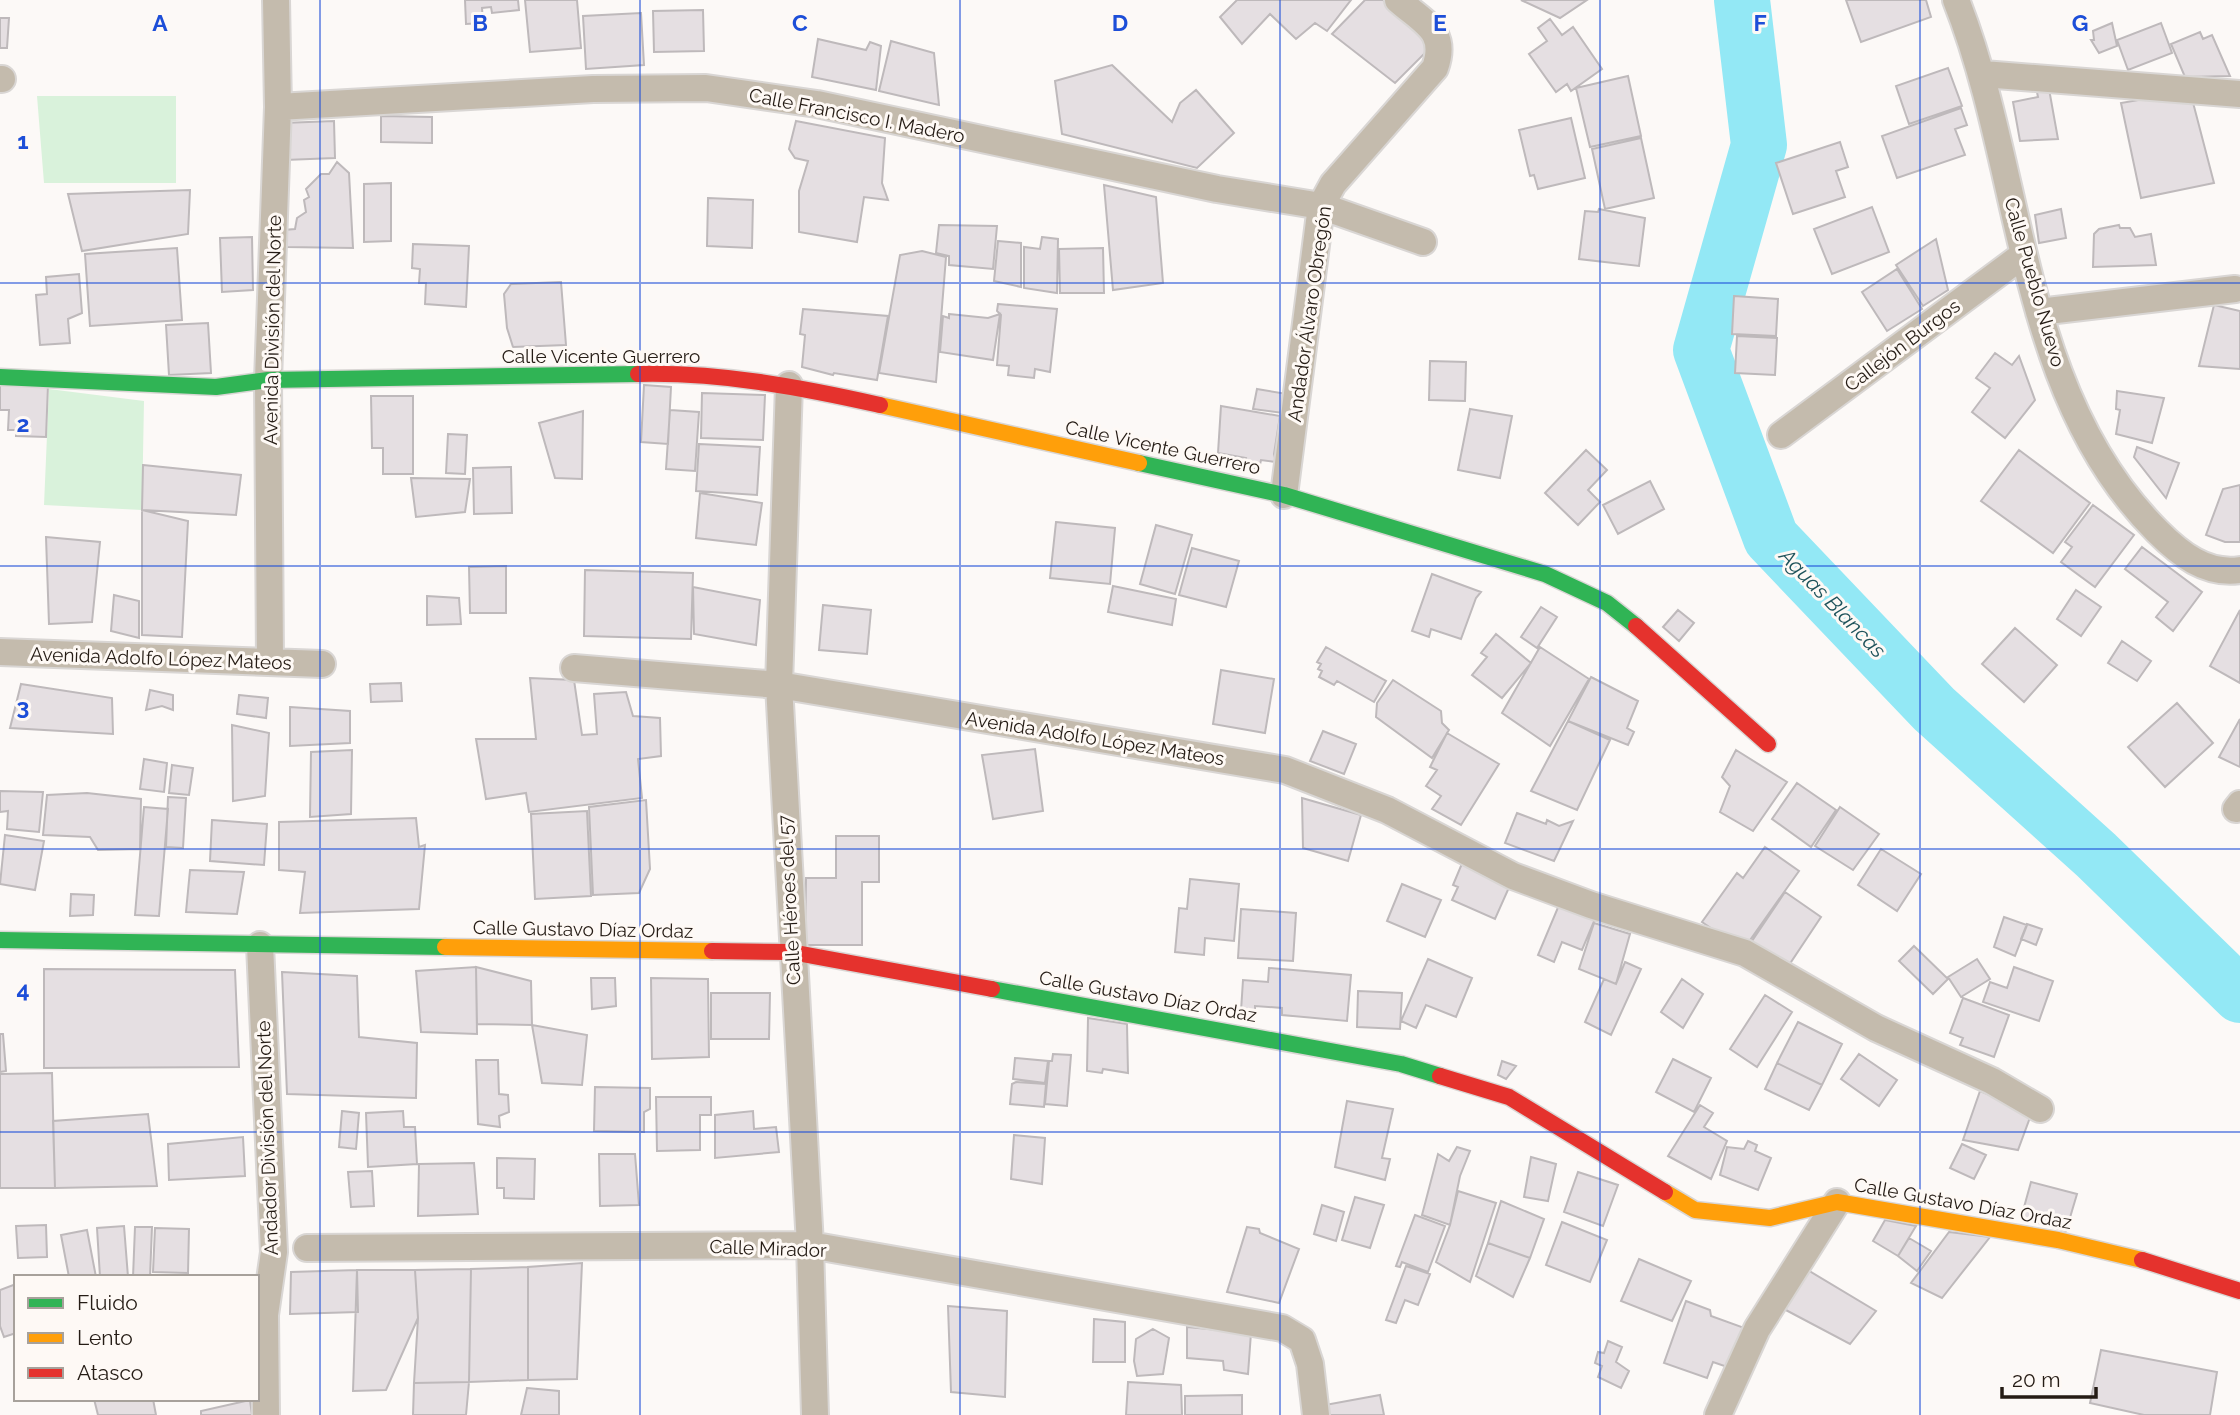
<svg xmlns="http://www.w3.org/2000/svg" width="2240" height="1415" font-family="Raleway,sans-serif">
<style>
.green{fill:#d9f2db}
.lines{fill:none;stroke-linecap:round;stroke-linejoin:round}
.river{stroke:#93e8f5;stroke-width:56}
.building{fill:#e5dfe2;stroke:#beb9bb;stroke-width:2}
.street-casing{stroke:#d9d6d4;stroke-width:30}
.fast-casing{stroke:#d9d6d4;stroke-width:19}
.slow-casing{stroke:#d9d6d4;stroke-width:19}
.jam-casing{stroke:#d9d6d4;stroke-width:19}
.street{stroke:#c4bbad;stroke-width:26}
.fast{stroke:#30b455;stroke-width:16}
.slow{stroke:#ff9f0a;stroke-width:16}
.jam{stroke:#e5322d;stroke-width:16}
.grid{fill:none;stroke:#1d4ed8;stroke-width:2;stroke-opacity:0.55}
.labels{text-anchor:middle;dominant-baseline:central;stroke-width:6;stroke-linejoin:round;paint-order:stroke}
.street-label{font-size:19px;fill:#251c15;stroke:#fef9f5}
.water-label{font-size:21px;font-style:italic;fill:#1e535b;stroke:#fef9f5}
.grid-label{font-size:23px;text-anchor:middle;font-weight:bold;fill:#1d4ed8;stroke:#fef9f5;stroke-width:6;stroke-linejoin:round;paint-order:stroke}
</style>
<rect width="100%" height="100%" fill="#fcf9f7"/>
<!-- green -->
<path class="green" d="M37,96H176V183H44Z
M49,389L144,401L142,510L44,505Z"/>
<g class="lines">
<!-- river -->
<path class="river" d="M1742,0L1759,145L1701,350L1771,538L1934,709L2096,855L2240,995"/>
</g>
<!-- building -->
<path class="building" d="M465,0H518L519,10L492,13L491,7L482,8L483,23L466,24Z
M525,0H577L581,48L530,52Z
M1237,0H1351L1327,31L1315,23L1296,39L1270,14L1242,44L1220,17Z
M1365,0H1383L1407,20L1430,48L1395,83L1332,34Z
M1521,0H1587L1560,18Z
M1846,0H1926L1931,17L1861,42Z
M703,10L704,51L654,52L653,11Z
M641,13L644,65L586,69L583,16Z
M0,18H9L7,48H0Z
M1550,19L1562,35L1573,27L1602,69L1571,91L1567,84L1556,92L1529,54L1547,41L1538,28Z
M2112,23L2117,46L2099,53L2091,40H2094L2093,31Z
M2161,23L2172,53L2128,70L2117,40Z
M2200,32L2203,39L2212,35L2230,76L2185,77L2171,44Z
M818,39L866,50L870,42L881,46L876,90L812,77Z
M891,41L934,53L939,105L879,91Z
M1112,65L1172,122L1180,103L1196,90L1234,133L1197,168L1062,134L1055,81Z
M1948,68L1962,106L1909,124L1896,86Z
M1628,76L1641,136L1590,147L1576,88Z
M2036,87L2049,89L2058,139L2020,141L2013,102L2038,97Z
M2190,91L2214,183L2141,198L2121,103Z
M1961,108L1967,125L1955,129L1965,155L1897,178L1882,136Z
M381,116L432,117V143L381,142Z
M1571,118L1585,178L1538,189L1534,175L1530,176L1519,130Z
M334,121L335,158L285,160L283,123Z
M796,121L885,138L882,183L888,200L864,197L857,242L799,232V191L808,161L795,158L789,149Z
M1641,138L1654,198L1605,209L1592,149Z
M1840,142L1848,167L1836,171L1845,197L1793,214L1776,163Z
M337,162L349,173L353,248L286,247L284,230L295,229L297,218L306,212L304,200L309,197L306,189L321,174H329Z
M391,183V241L364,242V184Z
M1104,185L1156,197L1163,283L1113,290Z
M190,190L188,234L82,251L68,194Z
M708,198L753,200L752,248L707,246Z
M1872,207L1889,252L1832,274L1814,229Z
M1599,209L1645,218L1639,266L1579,259L1585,211L1598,212Z
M2061,209L2066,238L2039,243L2035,215Z
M939,225L997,226L993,269L949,265V256L936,253Z
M2119,225L2120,228H2130L2135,237L2151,234L2156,265L2093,267L2094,234L2099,229Z
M252,237L253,290L222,292L220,238Z
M1042,237L1058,239L1057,293L1024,288V247L1040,249Z
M1936,239L1948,290L1923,306L1896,265Z
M998,241L1021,243V287L994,281Z
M413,244L469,246L466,307L425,304L426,283H419L420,269L412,268Z
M177,248L182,320L90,326L85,254Z
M1103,248L1104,293H1060L1059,249Z
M922,251L946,257L936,382L879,373L900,255Z
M1897,269L1922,309L1887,331L1862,292Z
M79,274L82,313L68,319L70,343L40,345L36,295L47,294L46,277Z
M561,282L566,345L513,347L507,328L504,294L511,284Z
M1734,296L1778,299L1776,336L1732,334Z
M998,304L1057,309L1050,372L1035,369L1034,378L1008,375L1009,366L997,365L1001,315L997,311Z
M2214,305L2240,311V369L2199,366Z
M803,309L888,316L877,380L834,373L833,375L802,367L805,335L800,334Z
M949,314L988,318L1000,314L993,360L940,352L943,316L949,318Z
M208,323L211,373L169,375L166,325Z
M1737,336L1777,338L1775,375L1735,373Z
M1995,353L2012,365L2019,356L2035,400L2005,438L1972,412L1990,388L1976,378Z
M1430,361L1466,362L1465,401L1429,400Z
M0,382L48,385L46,437L16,436V430H8L9,410H0Z
M644,385L671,387L668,444L641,442Z
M1257,389L1287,394L1283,413L1253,409Z
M2117,391L2164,398L2152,443L2116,434L2120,410L2116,409Z
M702,393L765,395L763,440L701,438Z
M371,396H413V474H383V448H372Z
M1221,406L1280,416L1274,454L1276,462L1261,460L1259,469L1244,466L1246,458L1218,453Z
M1470,409L1512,416L1500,478L1458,470Z
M670,410L699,412L695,471L666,469Z
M583,411L582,479L555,478L539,423Z
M448,434L467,435L465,474L446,473Z
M699,444L760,447L757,495L696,491Z
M2137,447L2179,463L2166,498L2134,457Z
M1586,450L1607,470L1588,490L1600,502L1578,525L1545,493Z
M2019,450L2090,503L2053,553L1981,501Z
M143,465L241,475L236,515L142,510Z
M511,467L512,513L474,514L473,468Z
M411,478L470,479L465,512L416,517Z
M1650,481L1664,509L1618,534L1603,505Z
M2240,485V542H2225L2206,535L2223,489Z
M700,493L762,503L756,545L696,538Z
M2093,505L2134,535L2095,587L2061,562L2072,547L2065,542Z
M142,510L188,521L182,637L142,635Z
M1056,522L1115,528L1110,584L1050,578Z
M1156,525L1192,535L1175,594L1140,584Z
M46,537L100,542L92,622L49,624Z
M2142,547L2202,592L2173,631L2156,617L2168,602L2125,569Z
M1192,548L1239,561L1226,607L1179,595Z
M506,566V613H470L469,567Z
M585,570L693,573L691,639L584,636Z
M1432,574L1481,592L1476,598L1461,639L1431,629L1429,637L1412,631Z
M1113,586L1176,599L1172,625L1108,612Z
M693,587L760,600L756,645L694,634Z
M2076,590L2101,607L2081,636L2057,619Z
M114,595L139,601V638L111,631Z
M427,596L459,598L461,624L427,625Z
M823,605L871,610L867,654L819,650Z
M1541,607L1557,617L1537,648L1521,637Z
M1678,610L1694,623L1679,641L1663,627Z
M2240,610V683L2210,666Z
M2015,628L2057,665L2024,702L1982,664Z
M1496,634L1531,663L1502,698L1472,675L1487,657L1481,653Z
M2122,641L2151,661L2137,681L2108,663Z
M1326,647L1386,681L1374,702L1337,681L1334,685L1319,677L1322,671L1318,669L1321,664L1317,662Z
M1540,647L1589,679L1550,746L1502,713Z
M1221,670L1274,679L1265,733L1213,724Z
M1591,677L1638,701L1627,728L1634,732L1628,745L1568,721Z
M530,678L574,680L582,735L597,734L594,694L626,692L633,716L660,718L661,756L638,759L642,798L529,812L526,793L486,799L476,739H536Z
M1393,680L1441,711L1442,723L1449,730L1432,758L1376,717L1377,703Z
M401,683L402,701L371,702L370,684Z
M21,684L112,698L113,734L10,728Z
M150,690L173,695V710L162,706L146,710Z
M239,695L268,698L266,718L237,714Z
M2177,703L2213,743L2165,787L2128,747Z
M290,707L350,711V743L290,746Z
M2240,719V767L2219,757Z
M1568,721L1610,740L1577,810L1531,791Z
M232,725L269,733L265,796L233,801Z
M1323,731L1356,744L1344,774L1310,761Z
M1447,733L1499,764L1461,825L1432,809L1441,796L1426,786L1437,770L1430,767Z
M1035,749L1043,811L993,819L982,755Z
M352,750L351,814L310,817L311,752Z
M1736,750L1787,782L1753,831L1720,812L1730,786L1722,777Z
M144,759L167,763L164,792L140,789Z
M172,765L193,768L189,795L169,793Z
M1797,783L1836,810L1811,847L1772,819Z
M0,791L43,792L39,832L7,829L8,811L0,812Z
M87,793L141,799L140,849L98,850L90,837L43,835L47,795Z
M168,797L186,798L183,848L166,847Z
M1302,798L1361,815L1348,861L1303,848Z
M646,800L650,869L639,893L593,895L589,807Z
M144,807L168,809L159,916L135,915Z
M1840,807L1879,834L1853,870L1815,846Z
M587,811L591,896L535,899L531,814Z
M1517,813L1546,824L1547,820L1559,826L1573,821L1554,861L1505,843Z
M416,818L419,847L425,845L419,909L300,913L305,872L279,870V822Z
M212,820L267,824L264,865L210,861Z
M5,835L44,841L35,890L0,884Z
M836,836H879V882H862V945H805L806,878H836Z
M1765,847L1799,871L1743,950L1702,922L1737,873L1743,878Z
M1881,849L1921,874L1897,911L1858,885Z
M1463,861L1511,883L1495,919L1452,900L1458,887L1453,885Z
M190,870L244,872L237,914L186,912Z
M1190,879L1239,884L1234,941L1205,938L1204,955L1175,952L1179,908L1187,909Z
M1402,884L1441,900L1425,937L1387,921Z
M1785,892L1821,917L1787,968L1750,944Z
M71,894L94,895L93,915L70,916Z
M1559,905L1595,919L1582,950L1562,942L1554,962L1538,955Z
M1241,909L1296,913L1293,961L1238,958Z
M2004,917L2027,925L2015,956L1994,947Z
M1594,923L1630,934L1616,984L1579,969Z
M2027,924L2042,929L2036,945L2021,939Z
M1914,946L1948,979L1933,994L1899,961Z
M1428,959L1472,978L1456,1017L1426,1005L1416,1028L1401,1021Z
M1977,959L1990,979L1961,997L1948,977Z
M1625,962L1641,969L1611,1035L1585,1022L1604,979L1616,984Z
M476,967L477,1034L421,1032L416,971Z
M476,967L531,981L532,1025L477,1024Z
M2014,967L2053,981L2039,1021L1983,1002L1990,982L2007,988Z
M1269,968L1351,975L1347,1021L1282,1015V1008L1255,1006V1012L1241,1011L1243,980L1268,982Z
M44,969L235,970L239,1067L44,1068Z
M282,972L357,976L359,1037L417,1043L416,1098L287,1094Z
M591,978H615L616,1006L592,1009Z
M651,978L708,979L709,1057L652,1059Z
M1682,979L1703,994L1683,1028L1661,1012Z
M1358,991L1402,993L1400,1029L1357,1027Z
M711,993H770L769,1039H711Z
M1765,995L1792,1012L1757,1067L1730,1049Z
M1963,998L2009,1015L1994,1057L1960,1045L1963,1038L1950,1033Z
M1088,1018L1127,1024L1128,1073L1103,1069L1102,1073L1087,1071Z
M1798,1022L1842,1044L1822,1085L1777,1063Z
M532,1025L587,1035L582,1085L542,1083Z
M0,1034H3L6,1071L0,1072Z
M1053,1054L1071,1055L1067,1106L1045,1104L1049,1061H1052Z
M1859,1054L1897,1080L1879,1106L1841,1079Z
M1015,1058L1048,1061L1045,1083L1013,1079Z
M1673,1059L1711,1078L1694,1112L1656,1092Z
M476,1060H498L499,1094L508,1095L509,1112L499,1116L500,1127L478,1124Z
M1502,1061L1516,1066L1506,1079L1498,1075Z
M1777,1063L1822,1085L1809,1110L1765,1089Z
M52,1073L55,1188H0V1074Z
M1016,1082L1046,1084L1044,1107L1010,1104L1012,1084Z
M595,1087L650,1088V1109L644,1112V1132L594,1131Z
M1980,1091L2032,1112L2018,1150L1963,1140Z
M656,1097H711V1115H700V1150L657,1151Z
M1347,1101L1393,1109L1382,1158L1390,1159L1385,1180L1335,1167Z
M1700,1105L1713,1113L1704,1127L1727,1141L1711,1179L1668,1156Z
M342,1111L359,1113L356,1149L339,1147Z
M403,1111L404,1127H415L417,1164L368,1167L366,1113Z
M753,1111L754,1129L776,1127L779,1152L715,1158V1115Z
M148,1114L157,1186L55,1188L53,1121Z
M1014,1135L1045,1138L1042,1184L1011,1179Z
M243,1137L245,1176L169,1180L168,1144Z
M1748,1141L1757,1145L1755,1151L1771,1158L1758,1190L1720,1175L1727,1147L1744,1149Z
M1962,1144L1986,1155L1974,1179L1950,1168Z
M1457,1147L1470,1151L1460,1176L1450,1225L1422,1215L1438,1154L1449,1161Z
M599,1154H635L639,1205L600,1206Z
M1531,1157L1556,1164L1548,1201L1524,1197Z
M497,1158L535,1159L534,1199L504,1198V1188H497Z
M474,1163L478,1214L418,1216L419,1164Z
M372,1171L374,1206L351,1207L348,1172Z
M1578,1172L1618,1185L1603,1226L1564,1212Z
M2031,1182L2077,1194L2066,1231L2021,1218Z
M1458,1191L1496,1203L1470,1282L1436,1262L1450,1225Z
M1355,1197L1384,1205L1370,1248L1342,1240Z
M1501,1201L1544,1219L1530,1258L1488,1243Z
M1322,1205L1344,1212L1336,1241L1314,1234Z
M1415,1215L1445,1226L1428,1272L1402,1262L1400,1267L1396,1266Z
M1885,1220L1916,1226L1898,1256L1873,1241Z
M1562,1222L1607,1240L1590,1282L1546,1265Z
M46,1225L47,1257L18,1258L16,1226Z
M124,1226L128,1277H100L97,1228Z
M135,1227H152L150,1277H133Z
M1247,1227L1259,1229L1260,1233L1299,1249L1279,1303L1227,1292Z
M155,1228L189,1229L188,1273L153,1272Z
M87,1230L96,1277H69L61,1235Z
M1949,1232L1990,1237L1942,1298L1911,1283Z
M1909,1238L1931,1251L1917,1271L1898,1256Z
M1488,1243L1530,1258L1513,1297L1476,1276Z
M1639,1259L1691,1281L1672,1321L1621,1301Z
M582,1263L577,1379L528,1380V1267Z
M1406,1266L1430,1274L1418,1305L1405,1300L1396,1323L1386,1320Z
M528,1267V1380L469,1382L471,1269Z
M471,1269L469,1382L414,1383L418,1318L415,1270Z
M1806,1269L1876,1311L1850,1344L1782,1308Z
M357,1270L358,1312L290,1314L291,1272Z
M357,1270H415L418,1318L386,1390L353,1391Z
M16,1284V1333L4,1337L0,1326V1290Z
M1686,1301L1710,1310L1711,1316L1750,1330L1736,1370L1713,1362L1707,1378L1664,1363Z
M948,1306L1007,1311L1005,1397L951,1392Z
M1094,1319L1125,1322V1362H1093Z
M1187,1327L1251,1333L1248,1374L1224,1370L1223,1361L1187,1358Z
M1153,1329L1169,1338L1163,1374L1137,1376L1134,1361L1136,1339Z
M1608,1341L1622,1347L1616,1362L1629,1371L1621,1388L1598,1377L1602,1366L1595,1363L1598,1352L1604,1353Z
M2101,1350L2217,1372L2210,1415H2144L2090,1403Z
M469,1382L466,1415H413L414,1383Z
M1128,1382L1181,1385L1182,1415H1126Z
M527,1388L559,1391V1415H521Z
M1242,1395V1415H1185V1396Z
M1380,1395L1384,1415H1327L1325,1405Z
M94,1399H153L156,1415H98Z
M250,1400L252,1415H201V1411Z"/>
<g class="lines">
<!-- street casing -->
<g class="street-casing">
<path id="street" d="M1956,0C2025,174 2017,391 2157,531C2180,554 2206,575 2240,570
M1983,74L2240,94
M0,79H2
M278,107L593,89L706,88L817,104L1217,189L1321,206L1423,242
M2039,312L2235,289
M789,385L779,685L810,1245L815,1415
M1781,435L2023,255
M1284,495L1321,206L1333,184L1435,68C1448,31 1424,23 1398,0
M0,652L322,664
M270,661L268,380L278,107L276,0
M574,668L779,685L1285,770L1387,810L1513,876L1591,905L1745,953L1876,1028L1992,1081L2040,1109
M2236,809L2240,804
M260,945L274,1252L265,1315L266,1415
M307,1248L810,1245L1282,1328L1302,1340L1310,1364L1316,1415
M1718,1415L1757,1329L1837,1202"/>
</g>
<!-- fast casing -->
<g class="fast-casing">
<path id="fast" d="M0,377L216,387L268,380L638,374
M1139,463L1284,495L1545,574L1607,603L1636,626
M0,940L445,947
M992,989L1401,1064L1440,1076"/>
</g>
<!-- slow casing -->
<g class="slow-casing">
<path id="slow" d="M880,405L1139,463
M445,947L712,951
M1665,1192L1695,1210L1770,1218L1837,1202L2058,1240L2142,1260"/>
</g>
<!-- jam casing -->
<g class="jam-casing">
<path id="jam" d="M638,374C720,372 800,387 880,405
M1636,626L1768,744
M712,951L791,952L992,989
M1440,1076L1509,1097L1665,1192
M2142,1260L2240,1291"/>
</g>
<!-- street -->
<use href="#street" class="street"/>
<!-- fast -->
<use href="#fast" class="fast"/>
<!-- slow -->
<use href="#slow" class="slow"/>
<!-- jam -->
<use href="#jam" class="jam"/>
</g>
<!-- grid -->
<path class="grid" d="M320,0V1415M640,0V1415M960,0V1415M1280,0V1415M1600,0V1415M1920,0V1415M0,283H2240M0,566H2240M0,849H2240M0,1132H2240"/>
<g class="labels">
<!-- street labels -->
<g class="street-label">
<text transform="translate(857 115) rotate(11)">Calle Francisco I. Madero</text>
<text transform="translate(2035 282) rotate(74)">Calle Pueblo Nuevo</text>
<text transform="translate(1309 314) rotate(-82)">Andador Álvaro Obregón</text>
<text transform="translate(272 330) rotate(-89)">Avenida División del Norte</text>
<text transform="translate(1902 345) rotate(-37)">Callejón Burgos</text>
<text x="601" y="356">Calle Vicente Guerrero</text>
<text transform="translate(1163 447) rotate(12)">Calle Vicente Guerrero</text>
<text transform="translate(161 658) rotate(2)">Avenida Adolfo López Mateos</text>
<text transform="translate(1095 738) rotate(9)">Avenida Adolfo López Mateos</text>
<text transform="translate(789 900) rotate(-93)">Calle Héroes del 57</text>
<text transform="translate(583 929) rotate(1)">Calle Gustavo Díaz Ordaz</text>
<text transform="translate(1148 996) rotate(10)">Calle Gustavo Díaz Ordaz</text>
<text transform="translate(267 1138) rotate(-92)">Andador División del Norte</text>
<text transform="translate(1963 1203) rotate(10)">Calle Gustavo Díaz Ordaz</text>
<text transform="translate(768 1248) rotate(2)">Calle Mirador</text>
</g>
<!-- water labels -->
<g class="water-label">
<text transform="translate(1833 603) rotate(46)">Aguas Blancas</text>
</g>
</g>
<g class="grid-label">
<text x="160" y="31">A</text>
<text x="480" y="31">B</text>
<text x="800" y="31">C</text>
<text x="1120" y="31">D</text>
<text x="1440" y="31">E</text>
<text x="1760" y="31">F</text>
<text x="2080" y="31">G</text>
<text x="23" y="149">1</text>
<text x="23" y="432">2</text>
<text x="23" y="715">3</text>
<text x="23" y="998">4</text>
</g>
<!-- legend -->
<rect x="14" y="1275" width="245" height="126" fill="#fef9f5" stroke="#a7a19b" stroke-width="2"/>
<rect x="28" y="1298" width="35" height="10" fill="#30b455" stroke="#a7a19b" stroke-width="2"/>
<text x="77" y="1310" font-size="21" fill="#251c15">Fluido</text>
<rect x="28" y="1333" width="35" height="10" fill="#ff9f0a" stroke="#a7a19b" stroke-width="2"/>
<text x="77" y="1345" font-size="21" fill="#251c15">Lento</text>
<rect x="28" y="1368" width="35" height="10" fill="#e5322d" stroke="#a7a19b" stroke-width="2"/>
<text x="77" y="1380" font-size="21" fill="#251c15">Atasco</text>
<!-- scale -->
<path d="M2002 1387v10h94v-10" fill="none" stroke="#251c15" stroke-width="3.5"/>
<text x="2012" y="1387" font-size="21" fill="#251c15" stroke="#fef9f5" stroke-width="5" paint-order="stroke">20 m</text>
</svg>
